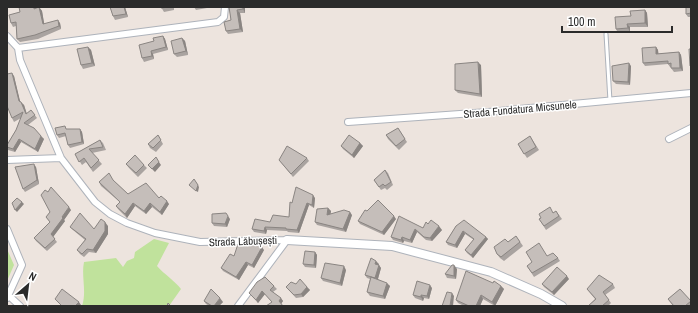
<svg xmlns="http://www.w3.org/2000/svg" width="698" height="313" font-family="'Archivo Narrow',sans-serif">
<style>
.green{fill:#c0e29c}
.lines{fill:none;stroke-linecap:round;stroke-linejoin:round}
.service-casing{stroke:#aeb3bb;stroke-width:5}
.minor-casing{stroke:#aeb3bb;stroke-width:8}
.tertiary-casing{stroke:#aeb3bb;stroke-width:10}
.service{stroke:#fff;stroke-width:3}
.minor{stroke:#fff;stroke-width:6}
.tertiary{stroke:#fff;stroke-width:8}
.wall{fill:#a9a3a0}
.shaded-wall{fill:#8a8582}
.building{fill:#c5beba;stroke:#8a8582}
.labels{text-anchor:middle;dominant-baseline:central;stroke-width:3;stroke-linejoin:round;paint-order:stroke}
.street-label{font-size:11px;fill:#2b2b2b;stroke:#fff}
</style>
<rect width="100%" height="100%" fill="#ede4de"/>
<!-- green -->
<path class="green" d="M154,239L169,243L157,266C165,275 174,280 181,289L169,306H82C87,292 81,276 84,262L116,258L123,267L127,261L134,258L135,252Z
M7,249L14,265L7,281Z"/>
<g class="lines">
<!-- service casing -->
<g class="service-casing">
<path id="service" d="M606,34L610,101"/>
</g>
<!-- minor casing -->
<g class="minor-casing">
<path id="minor" d="M7,36L18,48
M18,48L20,60L61,158L95,202L110,214L127,223L155,233L200,242L287,240
M18,48L218,22L224,17L225,7
M348,122L488,112L691,93
M669,139L691,128
M7,160L61,158
M7,229L22,265L7,298
M8,295L20,306
M238,306L287,240"/>
</g>
<!-- tertiary casing -->
<g class="tertiary-casing">
<path id="tertiary" d="M287,240L392,246L491,272L541,294L562,306"/>
</g>
<!-- service -->
<use href="#service" class="service"/>
<!-- minor -->
<use href="#minor" class="minor"/>
<!-- tertiary -->
<use href="#tertiary" class="tertiary"/>
</g>
<!-- wall -->
<path class="wall" d="M19,7H36V8L39,7L42,11L44,24L60,23L61,29L38,39L20,42L17,39L16,26L13,27L11,23L20,12Z
M110,7H125L128,17L115,20L113,16Z
M161,7H174V10L164,12Z
M194,7H207V8L196,10Z
M229,7H245V13H240L243,32L228,34L226,31L231,20Z
M691,7V17H688L686,14Z
M645,10L647,13L648,27H630V32L618,33L616,29L631,16Z
M163,36L165,39L168,50L153,54L154,59L144,62L142,58L154,41Z
M182,38L185,41L188,55L177,57L174,54Z
M88,47L91,50L95,66L83,69L81,65Z
M656,47L658,50V54L679,52L681,55L683,71L674,72L671,68V67H670L668,64L645,66L643,63Z
M481,65L482,97L458,93L455,90Z
M631,66L630,85L616,84L613,81Z
M14,76L20,102L24,105L27,114L31,110L37,118L28,125L44,139L38,152L21,142L15,152L8,150L7,149V145L16,130L21,118L14,122L12,118Z
M398,128L407,142L399,150L388,139L386,135Z
M67,129H80L82,132L84,144L70,148L68,145L66,136L59,138L57,135Z
M158,135L163,144L156,152L150,148L148,144Z
M530,136L539,150L527,158L518,144Z
M100,140L103,143L106,150L92,153L102,164L93,172L86,162L82,165L75,154Z
M360,143L363,146L354,158L343,149L341,146Z
M307,158L309,161L293,177L279,160Z
M126,164L144,165L147,168L138,177L129,168Z
M36,167L39,184L25,192L23,189Z
M385,170L388,173L393,185L387,190L385,188L381,190L374,180Z
M114,181L128,194L169,204L162,215L152,207L146,214L135,206L127,218L118,209L116,206L120,202L101,186L99,182Z
M315,198L314,208L309,205L299,233L288,232L287,231L267,230L266,234L254,232L252,229L270,222L289,217L292,203Z
M328,208L331,211L330,214L352,215L346,232L317,225L315,222Z
M71,210L64,220L65,221L53,237L57,242L47,251L36,241L34,238L50,222L46,217L50,212Z
M556,211L562,219L546,230L539,219L553,213Z
M230,219L227,227L214,226L212,223Z
M396,219L384,235L360,224L358,221Z
M428,224L442,230L432,241L426,240L417,232L412,243L404,241L403,243L393,240L391,237L423,228Z
M108,226V234L96,253L89,252L84,257L80,254L77,250L85,240L73,230L70,227L94,229Z
M456,226L486,237L488,239L473,258L467,253L465,250L474,240L465,234L457,248L448,245L446,242Z
M516,236L523,246L504,261L500,258L497,254L508,242Z
M264,250L254,268L248,265L239,280L223,271L221,268L234,256Z
M315,252L317,255L316,268L305,267L303,264Z
M548,256L558,258L560,261L534,277L527,266Z
M379,264L378,265L381,268L378,279L390,286L385,299L370,296L367,292L370,279L367,278L365,275Z
M457,269L456,279L447,278L445,274Z
M346,270L342,286L323,281L321,278Z
M569,279L554,295L544,287L542,284Z
M493,283L501,286L504,289L495,306L483,299L480,306H464L458,303L456,300Z
M296,284L307,287L310,290L303,297L296,298L286,287Z
M613,284L615,288L605,295L611,303L608,306H588L595,299L587,289Z
M274,286L277,289L273,292L283,301L281,304L272,302L265,294L258,303L249,293Z
M432,288L429,299L424,298L423,301L415,298L413,295Z
M680,289L691,302V306H673L668,299Z
M204,301L223,302L219,306H209L206,304Z"/>
<!-- shaded-wall -->
<path class="shaded-wall" d="M39,7L42,11L45,28L43,24Z
M124,7H125L128,17L126,14Z
M243,7H245V13L243,9Z
M237,10L240,13L243,32L240,29Z
M645,10L647,13L648,27L645,23Z
M58,20L60,23L61,29L59,26Z
M627,24L630,27V32L628,28Z
M163,36L165,39L168,50L166,47Z
M182,38L185,41L188,55L186,51Z
M88,47L91,50L95,66L92,63Z
M656,47L658,50L659,57L656,54Z
M151,51L153,54L154,59L152,56Z
M679,52L681,55L683,71L680,68Z
M478,62L481,65L482,97L480,94Z
M629,63L631,66L630,85L628,82Z
M12,73L14,76L21,105L19,101Z
M21,102L24,105L28,118L26,114Z
M80,129L82,132L84,144L82,142Z
M41,136L44,139L38,152L35,149Z
M19,139L21,142L15,152L13,149Z
M360,143L363,146L354,158L352,155Z
M159,162L161,165L155,172L152,169Z
M34,164L36,167L39,184L37,180Z
M194,179L199,187L198,192L196,191Z
M313,195L315,198L314,208L312,205Z
M167,201L169,204L162,215L160,212Z
M22,202L24,204L17,212L15,210Z
M133,203L135,206L127,218L125,214Z
M150,203L152,207L146,214L144,211Z
M307,203L309,205L299,233L297,230Z
M69,207L71,210L64,220L65,221L53,237L51,234Z
M328,208L331,211L330,219L327,215Z
M350,212L352,215L346,232L343,229Z
M228,216L230,219L227,227L225,224Z
M394,216L396,219L384,235L382,232Z
M105,222L108,226V234L96,253L93,250Z
M439,226L442,230L432,241L430,238Z
M265,227L267,230L266,234L264,231Z
M415,229L417,232L412,243L410,240Z
M463,231L465,234L457,248L455,245Z
M402,237L404,241L403,243L401,240Z
M486,237L488,239L473,258L471,255Z
M262,247L264,250L254,268L252,265Z
M315,252L317,255L316,268L314,265Z
M376,261L379,264L378,267L375,264Z
M246,262L248,265L239,280L236,277Z
M379,265L381,268L377,282L375,278Z
M454,265L457,269L456,279L454,276Z
M344,266L346,270L342,286L340,283Z
M567,276L569,279L554,295L552,292Z
M387,283L390,286L385,299L383,296Z
M430,285L432,288L429,299L427,296Z
M501,286L504,289L495,306L492,302Z
M307,287L310,290L303,297L301,294Z
M262,291L265,294L258,303L256,300Z
M452,293L454,296L453,306H450Z
M421,295L424,298L423,301L421,297Z
M481,295L483,299L480,306H476Z
M220,298L223,302L219,306H214Z
M281,298L283,301L281,304L279,301Z
M79,302L81,305L80,306H75Z"/>
<!-- building -->
<path class="building" d="M19,7H34V9L39,7L43,24L58,20L59,26L35,35L17,39L16,22L11,23L9,15L20,12Z
M110,7H124L126,14L113,16Z
M161,7H169L161,8Z
M229,7H243V9L237,10L240,29L226,31L224,22L231,20Z
M686,7H691V13L686,14Z
M645,10V23L627,24L628,28L616,29L615,17L631,16L630,11Z
M163,36L166,47L151,51L152,56L142,58L139,45L154,41L153,38Z
M182,38L186,51L174,54L171,41Z
M88,47L92,63L81,65L77,49Z
M656,47V54L679,52L680,68H671V63L668,64V61L643,63L642,48Z
M689,49H691V66H690Z
M478,62L480,94L455,90V64Z
M629,63L628,82L613,81L612,66Z
M12,73L19,101L21,102L26,114L31,110L35,115L24,123L34,128L41,136L35,149L19,139L13,149L7,147V145L16,130L23,112L12,118L7,106V74Z
M65,126L66,129H80L82,142L68,145L65,133L57,135L55,128Z
M398,128L405,139L396,146L386,135Z
M158,135L161,140L153,148L148,144Z
M349,135L360,143L352,155L341,146Z
M530,136L536,147L524,154L518,144Z
M100,140L103,147L89,149L99,160L91,168L84,158L79,162L75,154Z
M287,146L307,158L291,174L279,160Z
M135,155L144,165L136,173L126,164Z
M156,157L159,162L152,169L148,165Z
M34,164L37,180L23,189L15,167Z
M385,170L391,182L385,186L383,184L379,187L374,180Z
M109,173L113,180L128,194L146,183L159,198L161,196L167,201L160,212L150,203L144,211L133,203L125,214L116,206L120,202L99,182Z
M194,179L198,185L196,191L189,185Z
M51,187L69,207L62,217L63,218L51,234L55,239L45,248L34,238L50,222L46,217L50,212L41,195L45,190L48,192Z
M296,187L313,195L312,205L307,203L297,230L286,229V228L265,227L264,231L252,229L255,219L270,222L273,215L289,217L290,202L292,203Z
M17,198L22,202L15,210L12,203Z
M378,200L394,216L382,232L358,221L365,210L367,211Z
M550,207L553,213L556,211L559,216L544,226L539,219L541,218L539,214Z
M328,208L327,215L344,210L350,212L343,229L315,222L317,209Z
M80,213L94,229L101,219L105,222V231L93,250L87,249L82,254L77,250L86,239L70,227Z
M226,213L228,216L225,224L212,223V214Z
M399,216L423,228L426,222L428,224L431,220L439,226L430,238L424,237L415,229L410,240L402,237L401,240L391,237Z
M464,220L486,237L471,255L465,250L474,239L463,231L455,245L446,242L456,226Z
M516,236L520,242L501,257L497,254L494,247L505,239L508,242Z
M247,242L262,247L252,265L246,262L236,277L221,268L230,254L234,256L238,244L245,246Z
M539,243L547,256L553,253L558,258L532,273L527,266L532,262L526,252Z
M305,251L315,252L314,265L303,264Z
M371,258L376,261L375,264L379,265L375,278L365,275Z
M325,263L344,266L340,283L321,278Z
M452,265H454V276L445,274Z
M557,267L567,276L552,292L542,284Z
M466,271L493,283L494,281L501,286L492,302L481,295L476,306H469L456,300Z
M599,275L613,284L603,292L609,300L602,306H588L596,299L587,289Z
M265,277L274,286L270,290L281,298L279,301L283,306H266L272,302L262,291L256,300L249,293L257,282Z
M371,277L387,283L383,296L367,292Z
M300,279L307,287L301,294L294,295L286,287L291,282L296,284Z
M417,281L430,285L427,296L421,295V297L413,295Z
M62,289L79,302L75,306H62L55,299Z
M211,289L220,298L214,306H212L204,301Z
M680,289L691,301L685,306H674L668,299Z
M447,292L452,293L450,306H442Z
M168,303L171,306H167Z"/>
<g class="labels">
<!-- street labels -->
<g class="street-label">
<text transform="translate(520 109) rotate(-5)">Strada Fundatura Micsunele</text>
<text transform="translate(243 241) rotate(-2)">Strada Lăbușești</text>
</g>
</g>
<!-- border -->
<rect width="698" height="313" fill="none" stroke="#2b2b2b" stroke-width="16"/>
<!-- north arrow -->
<g transform="translate(28 285) rotate(28)" stroke="#ffffff" stroke-width="3" paint-order="stroke">
<path d="M0-3L7 15L0 10L-7 15Z" fill="#2b2b2b"/>
<text y="-6" font-size="11" font-weight="bold" text-anchor="middle" fill="#2b2b2b">N</text>
</g>
<!-- scale -->
<path d="M562 26v6h110v-6" fill="none" stroke="#2b2b2b" stroke-width="2"/>
<text x="568" y="26" font-size="12" fill="#2b2b2b" stroke="#ffffff" stroke-width="3" paint-order="stroke">100 m</text>
</svg>
